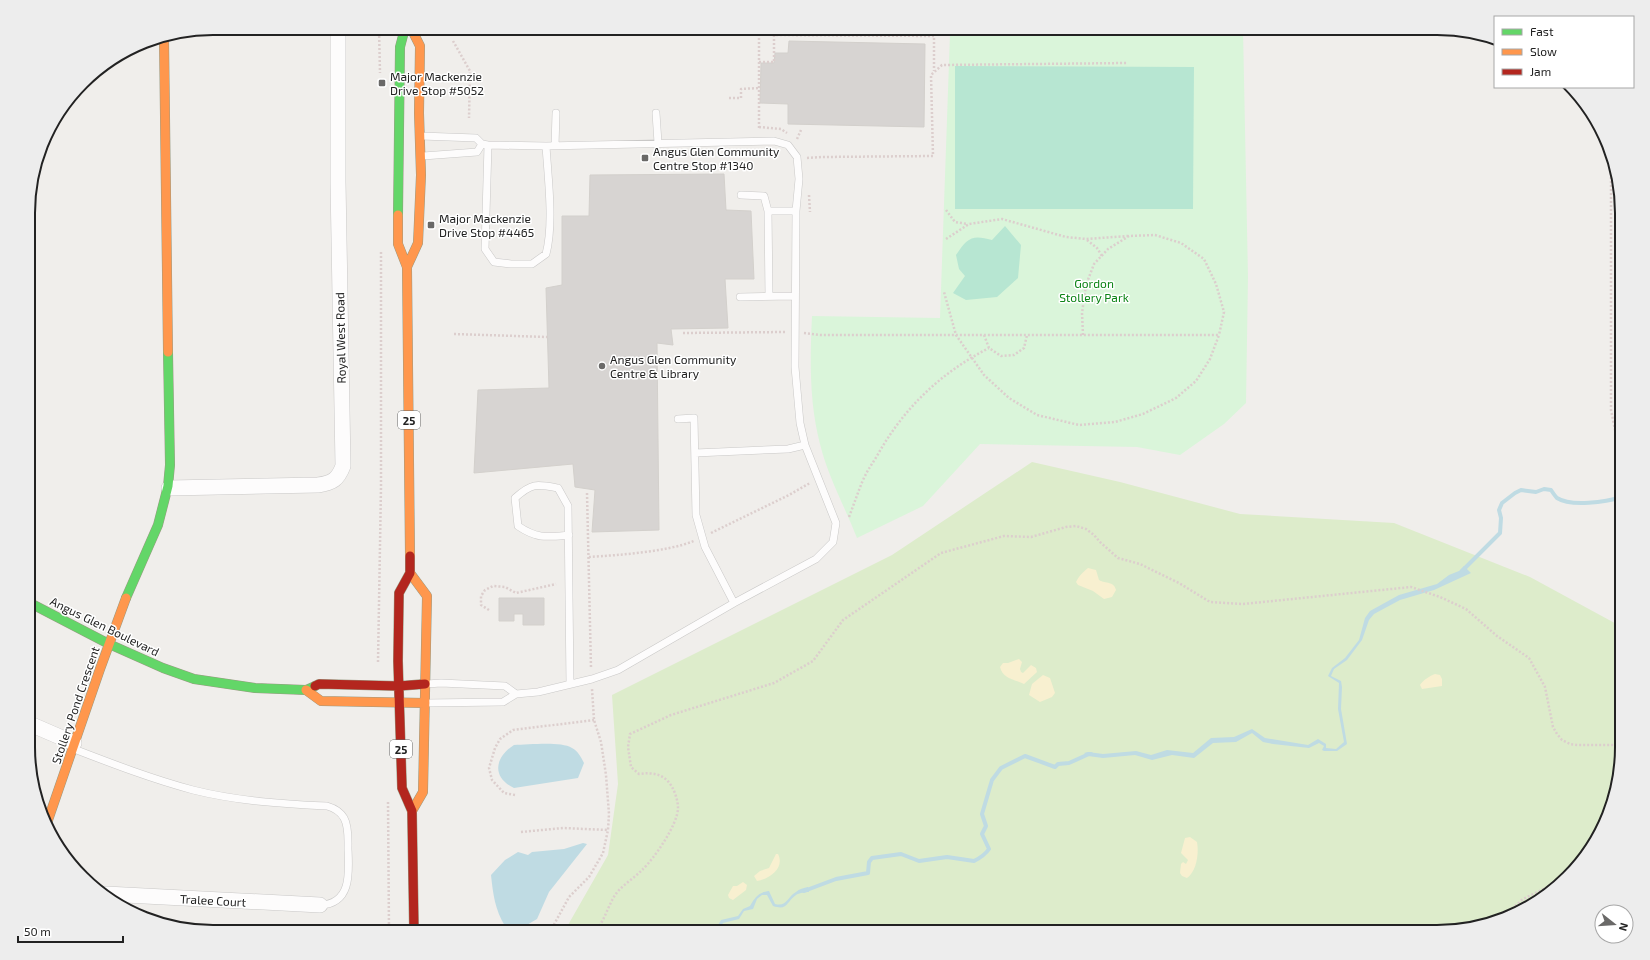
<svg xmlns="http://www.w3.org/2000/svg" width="1650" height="960" font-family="'Exo 2',sans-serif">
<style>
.grass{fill:#ddeccb}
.sand{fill:#f8f0d0}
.park{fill:#daf5da}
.pitch{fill:#b7e6d2}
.water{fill:#bfdbe3}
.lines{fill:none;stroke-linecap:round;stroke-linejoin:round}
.stream{stroke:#bfdbe3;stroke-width:4}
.building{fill:#d7d4d2;stroke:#d3d0cc}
.lane-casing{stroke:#c9c8c7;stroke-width:8}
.street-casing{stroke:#c9c8c7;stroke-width:16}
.fast-casing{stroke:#999a82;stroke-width:10}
.slow-casing{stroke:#999a82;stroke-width:10}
.jam-casing{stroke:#999a82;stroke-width:10}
.path{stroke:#dccecd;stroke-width:2.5;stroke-dasharray:2 2;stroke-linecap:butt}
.lane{stroke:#fdfcfc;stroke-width:7}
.street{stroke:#fdfcfc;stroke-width:15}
.fast{stroke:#63d668;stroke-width:9}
.slow{stroke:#ff974d;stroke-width:9}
.jam{stroke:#b3261e;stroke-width:9}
.poi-dot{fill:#6a6968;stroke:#fff;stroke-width:1.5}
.labels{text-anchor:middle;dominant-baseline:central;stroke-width:3;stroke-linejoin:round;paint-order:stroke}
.shield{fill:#fff;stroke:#646464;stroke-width:1}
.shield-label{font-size:11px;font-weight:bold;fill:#222}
.poi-label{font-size:12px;fill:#222;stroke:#fff;text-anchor:start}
.park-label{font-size:12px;fill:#0c8416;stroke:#fff}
.street-label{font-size:12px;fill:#222;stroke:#fff}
.rim{fill:none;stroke:#222;stroke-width:2}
</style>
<rect width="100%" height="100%" fill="#f0eeeb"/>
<!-- grass -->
<path class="grass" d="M1032,462L1120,482L1240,514L1394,523L1530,577L1622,627V759L1597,840L1568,878L1530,907L1449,932H564L608,855L618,784L612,695L892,555Z"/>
<!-- sand -->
<path class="sand" d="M1088,568L1096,570L1099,580C1106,584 1114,581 1116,590L1112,597L1104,599L1093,591L1078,585L1076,582C1079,576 1082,573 1088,568Z
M1019,659L1022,662L1020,669L1021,672L1023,673L1031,665L1036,668L1037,672L1024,684C1014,679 1003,679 1000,667L1003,663H1008Z
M1435,674L1440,675L1442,679V686L1422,689L1420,685C1423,680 1430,676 1435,674Z
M1043,675L1050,678L1055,693L1052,697L1040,702L1029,695L1032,684Z
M1190,837L1197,842C1199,853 1197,871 1187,878L1182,876L1180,873L1181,864L1183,862L1186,864L1188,860L1181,853L1185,838Z
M776,854H778C785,868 770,879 757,881L754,876L760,871L769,868Z
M743,882L747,885L746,890L733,900L729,898L728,895L733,886H737Z"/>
<!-- park -->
<path class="park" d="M1243,29L1248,277L1246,403L1224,424L1180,455L1137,447L980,444L923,506L857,538C845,507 828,477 820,444C809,402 810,358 812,316L940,318L950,34Z"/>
<!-- pitch -->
<path class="pitch" d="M955,66L1194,67L1193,209H955Z
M1005,226L1021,245L1018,278L997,297L966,300L953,293L965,276L959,269L956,255C967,238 972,234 992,240Z"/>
<!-- water -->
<path class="water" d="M1464,566L1471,573L1434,590L1400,600L1374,614L1369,620L1362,640L1347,660L1334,669L1331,676L1341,681L1342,687L1341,709L1347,744L1337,751H1324L1322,750L1324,746L1319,743L1309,748L1273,744L1263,742L1252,733L1236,742L1213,743L1194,758L1172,755L1152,760L1135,755L1103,758L1088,756L1084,753L1088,752L1103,754L1136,751L1151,755L1167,750L1193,753L1211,738L1234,737L1252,729L1265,738L1308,745L1318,739L1326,744V748L1336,749L1344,742L1338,709L1339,683L1328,676L1332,668L1345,658L1359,640L1365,618L1370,611L1399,595L1437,584L1449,575L1459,571Z
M514,745C529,745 560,741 572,748C578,751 581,757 584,763L578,778L514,788C491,777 495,757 514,745Z
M583,843L587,844L549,892L537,919L520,929L505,926C495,910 493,894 491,875L505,860L518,852L528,855L532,852L564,849Z
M808,887L809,892C805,892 799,893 796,895C786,902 788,911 773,906L767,895H762L757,899L753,909L744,911L739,919L723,923L718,932H714L721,920L738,916L743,909L750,906C755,897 759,892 769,891L775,904C787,907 787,897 796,892C799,889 804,888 808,887Z"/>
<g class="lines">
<!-- stream -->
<path class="stream" d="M1462,571L1500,533L1501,518L1499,510L1502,503L1515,493L1521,490L1536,492L1544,489L1551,490C1553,493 1555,496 1557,498C1571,507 1606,502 1622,497
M804,891L836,879L868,873L869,862L872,858L901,854L919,861L947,857L974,861C980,858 985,855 989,849L982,834L986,826L982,814L992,780L1001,768L1025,756L1055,767L1058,764L1069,763L1089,754H1091"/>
</g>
<!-- building -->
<path class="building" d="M789,41L925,44L924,127L788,124V104L760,103L761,63H774L775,53H788Z
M724,174L726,210L751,211L754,279H725L728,328L671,329L673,345L657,343L659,530L592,532L595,490L575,487L573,464L474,473L478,390L549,388L546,288L562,285V216H589L590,175Z
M499,598H544V625H523V614H514V621H499Z"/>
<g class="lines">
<!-- lane casing -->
<g class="lane-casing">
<path id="lane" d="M656,113L658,143
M421,136L476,138L482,144L488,145L546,146L774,141L788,145L797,157L799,179L796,211L795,367L800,423L805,445L836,523L833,542L816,559L734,603L618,670L592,679L538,692L516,694L503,702L426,703
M488,145L485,249L494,262L511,264H532L546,254C554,224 548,178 546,146
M555,146L556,113
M423,156L477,152L482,144
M741,195L764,196L768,211
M769,296L768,211H796
M740,297L795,296
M678,419L694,418L696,515L705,547L734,603
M695,453L788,449L805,445
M569,535C547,537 537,539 518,526L515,498C532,483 536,484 558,488L568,506L570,684
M427,684L441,683L505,686L516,694
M74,749C113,764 152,779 193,790C237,801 282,804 327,806C334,808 340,811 344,818C349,827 348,840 348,849C349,872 352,904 320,905"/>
</g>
<!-- street casing -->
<g class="street-casing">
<path id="street" d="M169,488L318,485C333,483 338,479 343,466L338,182V28
M30,724L74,743
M106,894L320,905"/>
</g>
<!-- fast casing -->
<g class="fast-casing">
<path id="fast" d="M398,215L400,47L405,28
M126,598L158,525L168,486L170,465L168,352
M30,603L109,644L163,668L194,679L255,688L306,690L315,686"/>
</g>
<!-- slow casing -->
<g class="slow-casing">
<path id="slow" d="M164,38L168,352
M398,215V244L407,267L410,556
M407,267L418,243L421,175L419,113L420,46L411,28
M410,573L427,596L423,792L412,811
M306,690L321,701L425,703
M48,820L100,669L126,598"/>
</g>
<!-- jam casing -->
<g class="jam-casing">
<path id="jam" d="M410,556V573L399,593L398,661L402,788L412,811L414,932
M315,686L319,684L399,686L425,684"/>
</g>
<!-- path -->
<path class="path" d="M379,28L380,73
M453,41L470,71L469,118
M759,62H774V35L934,36V71
M729,98H741V89L759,88
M759,127L781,129L787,133
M759,128V28
M797,139L801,130
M807,158L821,157L933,156L931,75L942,65L1127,63
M1611,165V410L1622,464
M809,195L810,212
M946,210L955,222L968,224
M946,239L969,224L1002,219L1066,237L1086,239L1128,236
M1087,240L1097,248L1102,256
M683,333L785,332
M804,333L820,335H1219L1210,359L1196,381L1176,398L1143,414L1115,422L1079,425L1037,415L1009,398L984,375L956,335L944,292
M454,334L547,337
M984,335L989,348L1001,356L1014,355L1024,348L1027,335
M1083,335L1082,313L1086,285L1094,264L1108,249L1129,236L1155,235L1181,243L1204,259L1216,284L1224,312L1219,335
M587,493L591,668
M849,517C854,504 858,492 863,480C867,471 872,464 877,456C903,409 940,373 989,348
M711,533L789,495L810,483
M589,557C619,555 666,552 694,541
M489,610L481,605V596L485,590L493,586L505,587L516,593L556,584
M378,662L381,487V252
M515,795L504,793L492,780L489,768L495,748L500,739L513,730L594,720
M388,802L389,932
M521,832L563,828L608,830
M1506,914L1523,899L1568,877
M550,932L569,897L589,877L603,853L608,830L609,814L606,775L601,742L594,720L592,689
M594,932C606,921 608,902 619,890C626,883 635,877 642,870C654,859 678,824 678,808C678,801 675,792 672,787C665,774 653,772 639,774L631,767L628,747L630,734L671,715L774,683L813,661L843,620L941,553L1004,536L1031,537L1066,527L1076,526L1086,529L1094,535L1100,542L1118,558L1140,564L1179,583L1210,602L1243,604L1411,587L1440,597L1466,609L1497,636L1529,658L1545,687L1553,727L1557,734L1562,740L1570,744L1578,745H1622"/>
<!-- lane -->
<use href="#lane" class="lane"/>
<!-- street -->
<use href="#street" class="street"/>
<!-- fast -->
<use href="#fast" class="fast"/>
<!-- slow -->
<use href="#slow" class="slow"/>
<!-- jam -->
<use href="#jam" class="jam"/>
</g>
<!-- markers -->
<g class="poi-dot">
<rect x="378" y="79" width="8" height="8" rx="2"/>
<rect x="641" y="154" width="8" height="8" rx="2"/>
<rect x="427" y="221" width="8" height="8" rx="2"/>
<circle cx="602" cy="366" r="4"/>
</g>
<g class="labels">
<!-- shield labels -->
<g class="shield">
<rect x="398" y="411" width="22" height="18" rx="3"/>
<rect x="390" y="740" width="22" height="18" rx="3"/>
</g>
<g class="shield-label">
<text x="409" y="420">25</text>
<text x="401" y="749">25</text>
</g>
<!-- poi labels -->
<g class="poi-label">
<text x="390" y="76">Major Mackenzie<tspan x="390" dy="14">Drive Stop #5052</tspan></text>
<text x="653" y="151">Angus Glen Community<tspan x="653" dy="14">Centre Stop #1340</tspan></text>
<text x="439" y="218">Major Mackenzie<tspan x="439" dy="14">Drive Stop #4465</tspan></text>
<text x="610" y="359">Angus Glen Community<tspan x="610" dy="14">Centre &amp; Library</tspan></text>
</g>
<!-- park labels -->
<g class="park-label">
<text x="1094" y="283">Gordon<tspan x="1094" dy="14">Stollery Park</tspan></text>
</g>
<!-- street labels -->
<g class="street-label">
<text transform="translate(340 338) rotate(-91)">Royal West Road</text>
<text transform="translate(105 626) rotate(26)">Angus Glen Boulevard</text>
<text transform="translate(75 705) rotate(-71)">Stollery Pond Crescent</text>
<text transform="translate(213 900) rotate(3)">Tralee Court</text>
</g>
</g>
<!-- crop -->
<path d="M0 0H1650V960H0ZM213 35H1437A178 178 0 0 1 1615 213V747A178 178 0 0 1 1437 925H213A178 178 0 0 1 35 747V213A178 178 0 0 1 213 35Z" fill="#ededed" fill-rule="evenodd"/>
<path class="rim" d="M213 35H1437A178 178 0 0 1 1615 213V747A178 178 0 0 1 1437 925H213A178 178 0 0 1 35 747V213A178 178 0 0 1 213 35Z"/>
<!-- legend -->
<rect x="1494" y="16" width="140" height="72" fill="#ffffff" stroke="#a7a7a7"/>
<rect x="1502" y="29" width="20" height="6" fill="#63d668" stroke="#a7a7a7"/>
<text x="1530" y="36" font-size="12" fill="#222222">Fast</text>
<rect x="1502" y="49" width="20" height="6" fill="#ff974d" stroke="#a7a7a7"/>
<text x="1530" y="56" font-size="12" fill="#222222">Slow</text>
<rect x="1502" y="69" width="20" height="6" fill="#b3261e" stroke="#a7a7a7"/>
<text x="1530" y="76" font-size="12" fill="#222222">Jam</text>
<!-- north arrow -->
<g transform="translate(1614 924) rotate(107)"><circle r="19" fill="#ffffff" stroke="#a7a7a7"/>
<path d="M0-3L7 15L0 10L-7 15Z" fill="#6a6968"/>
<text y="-6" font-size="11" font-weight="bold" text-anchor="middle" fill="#222222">N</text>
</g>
<!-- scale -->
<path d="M18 936v6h105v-6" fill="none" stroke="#222222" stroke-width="2"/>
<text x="24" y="936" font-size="12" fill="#222222" stroke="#ffffff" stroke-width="3" paint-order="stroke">50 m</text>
</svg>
